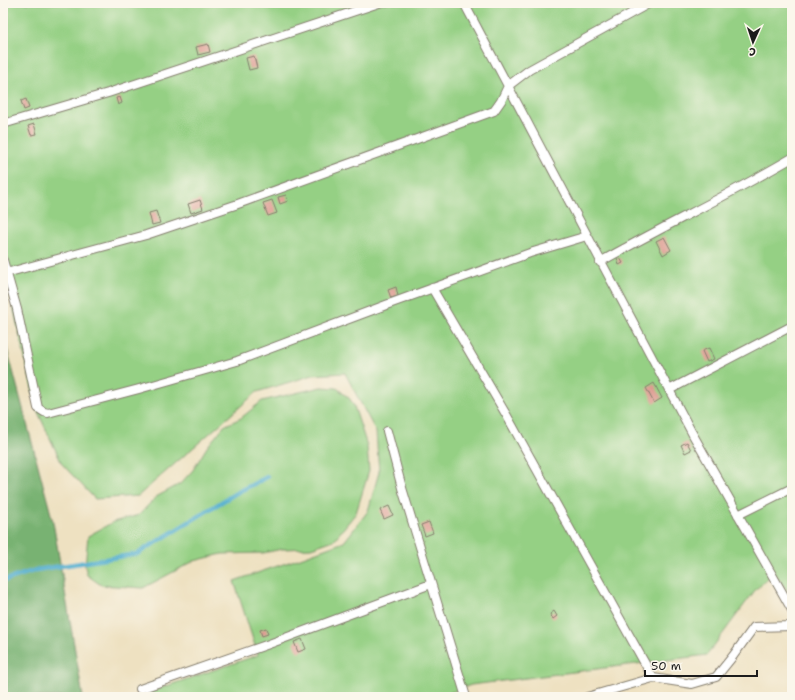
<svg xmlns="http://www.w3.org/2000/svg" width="795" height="700" font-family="'Shantell Sans',sans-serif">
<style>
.green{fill:#95d084;stroke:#587650}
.forest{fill:#78b272;stroke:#4a6747}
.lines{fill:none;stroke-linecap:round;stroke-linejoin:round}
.stream{stroke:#51aecf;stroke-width:4.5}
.building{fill:#dd9c92}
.lane-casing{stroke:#857e6e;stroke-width:10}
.lane{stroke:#fff;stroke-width:8}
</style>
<rect width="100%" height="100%" fill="#fbf7ec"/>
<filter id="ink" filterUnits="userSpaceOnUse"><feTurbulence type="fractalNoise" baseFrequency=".025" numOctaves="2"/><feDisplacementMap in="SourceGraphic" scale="8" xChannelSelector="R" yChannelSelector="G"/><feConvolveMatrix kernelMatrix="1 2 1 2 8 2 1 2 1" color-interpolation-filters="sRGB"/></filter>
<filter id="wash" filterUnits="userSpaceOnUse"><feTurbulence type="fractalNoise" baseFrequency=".012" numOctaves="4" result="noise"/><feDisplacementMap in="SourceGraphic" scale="16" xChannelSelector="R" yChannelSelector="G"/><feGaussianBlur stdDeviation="0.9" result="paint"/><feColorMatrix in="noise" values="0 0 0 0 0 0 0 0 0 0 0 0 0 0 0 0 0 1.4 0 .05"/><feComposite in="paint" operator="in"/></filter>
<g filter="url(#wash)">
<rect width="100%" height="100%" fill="#eee1c1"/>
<!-- green -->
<path class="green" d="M3,3H792V597L774,573L756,589L707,655L471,685L438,697H144L143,694L258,655L234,581L295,560L344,542L368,511L379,472L376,432L345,373L313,375L257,392L138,496L95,499L62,464L37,410L3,264Z
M321,387L337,388L350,399L354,406L367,446L369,471L356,513L334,540L311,548L282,549L263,553L222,554L194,561L143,588L101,585L87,575L85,566L88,536L113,522L139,515L156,497L180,484L193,470L207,447L224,426L241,418L262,401Z"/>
<!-- forest -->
<path class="forest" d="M3,333L53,522L83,697H3Z"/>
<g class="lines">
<!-- stream -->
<path class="stream" d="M3,581L36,570L137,554L236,493L267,477"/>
</g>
<g id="blocks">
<!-- building -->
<path class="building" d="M208,44L210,52L198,55L196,47Z
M254,56L257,68L249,70L246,58Z
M120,97L122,103L118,105L116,98Z
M26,99L29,108L24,110L21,101Z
M34,124L37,134L31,135L28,126Z
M286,195L288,201L280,204L278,197Z
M200,200L203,209L191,213L188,204Z
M272,200L277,213L268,216L263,203Z
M156,211L160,223L152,225L149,213Z
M664,237L671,250L663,255L656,241Z
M620,258L623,263L619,265L617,259Z
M396,287L398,296L391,298L388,290Z
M709,348L714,359L707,362L702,351Z
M654,383L662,398L654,403L646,388Z
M687,442L691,450L685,453L681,445Z
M389,506L393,515L384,519L380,510Z
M429,522L433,533L425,536L421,525Z
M554,611L557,616L553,619L550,614Z
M266,628L268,634L262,636L260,630Z
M302,639L306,649L298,652L294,642Z"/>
</g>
</g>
<g filter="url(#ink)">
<use href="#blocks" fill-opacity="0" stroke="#857e6e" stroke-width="1"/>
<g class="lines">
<!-- lane casing -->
<g class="lane-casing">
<path id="lane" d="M464,3L692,433L792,610
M3,124L108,93L379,3
M3,260L17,309L38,408L44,412L48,413L139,389L237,361L386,305L530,253L587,236
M600,262C664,226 729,195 792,158
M6,273L146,235L235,205L494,111L501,101L508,86L529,70L650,3
M432,288L507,416L653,678
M669,390L792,326
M387,431L402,488L466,697
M738,515L792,488
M140,689L269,644L431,584
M587,697L653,678L692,684L716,677L733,656L754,627L792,626"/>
</g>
<!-- lane -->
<use href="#lane" class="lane"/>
</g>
</g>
<!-- margin -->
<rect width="795" height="700" fill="none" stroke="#fbf7ec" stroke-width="16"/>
<!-- north arrow -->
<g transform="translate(753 42) rotate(183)" stroke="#fbf7ec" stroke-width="3" paint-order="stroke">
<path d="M0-3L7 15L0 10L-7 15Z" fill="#1c1c1c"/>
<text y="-6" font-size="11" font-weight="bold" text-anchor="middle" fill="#1c1c1c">С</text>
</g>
<!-- scale -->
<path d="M645 670v6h112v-6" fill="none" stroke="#1c1c1c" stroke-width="2"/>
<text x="651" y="670" font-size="12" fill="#1c1c1c" stroke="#fbf7ec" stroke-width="3" paint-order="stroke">50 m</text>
</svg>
